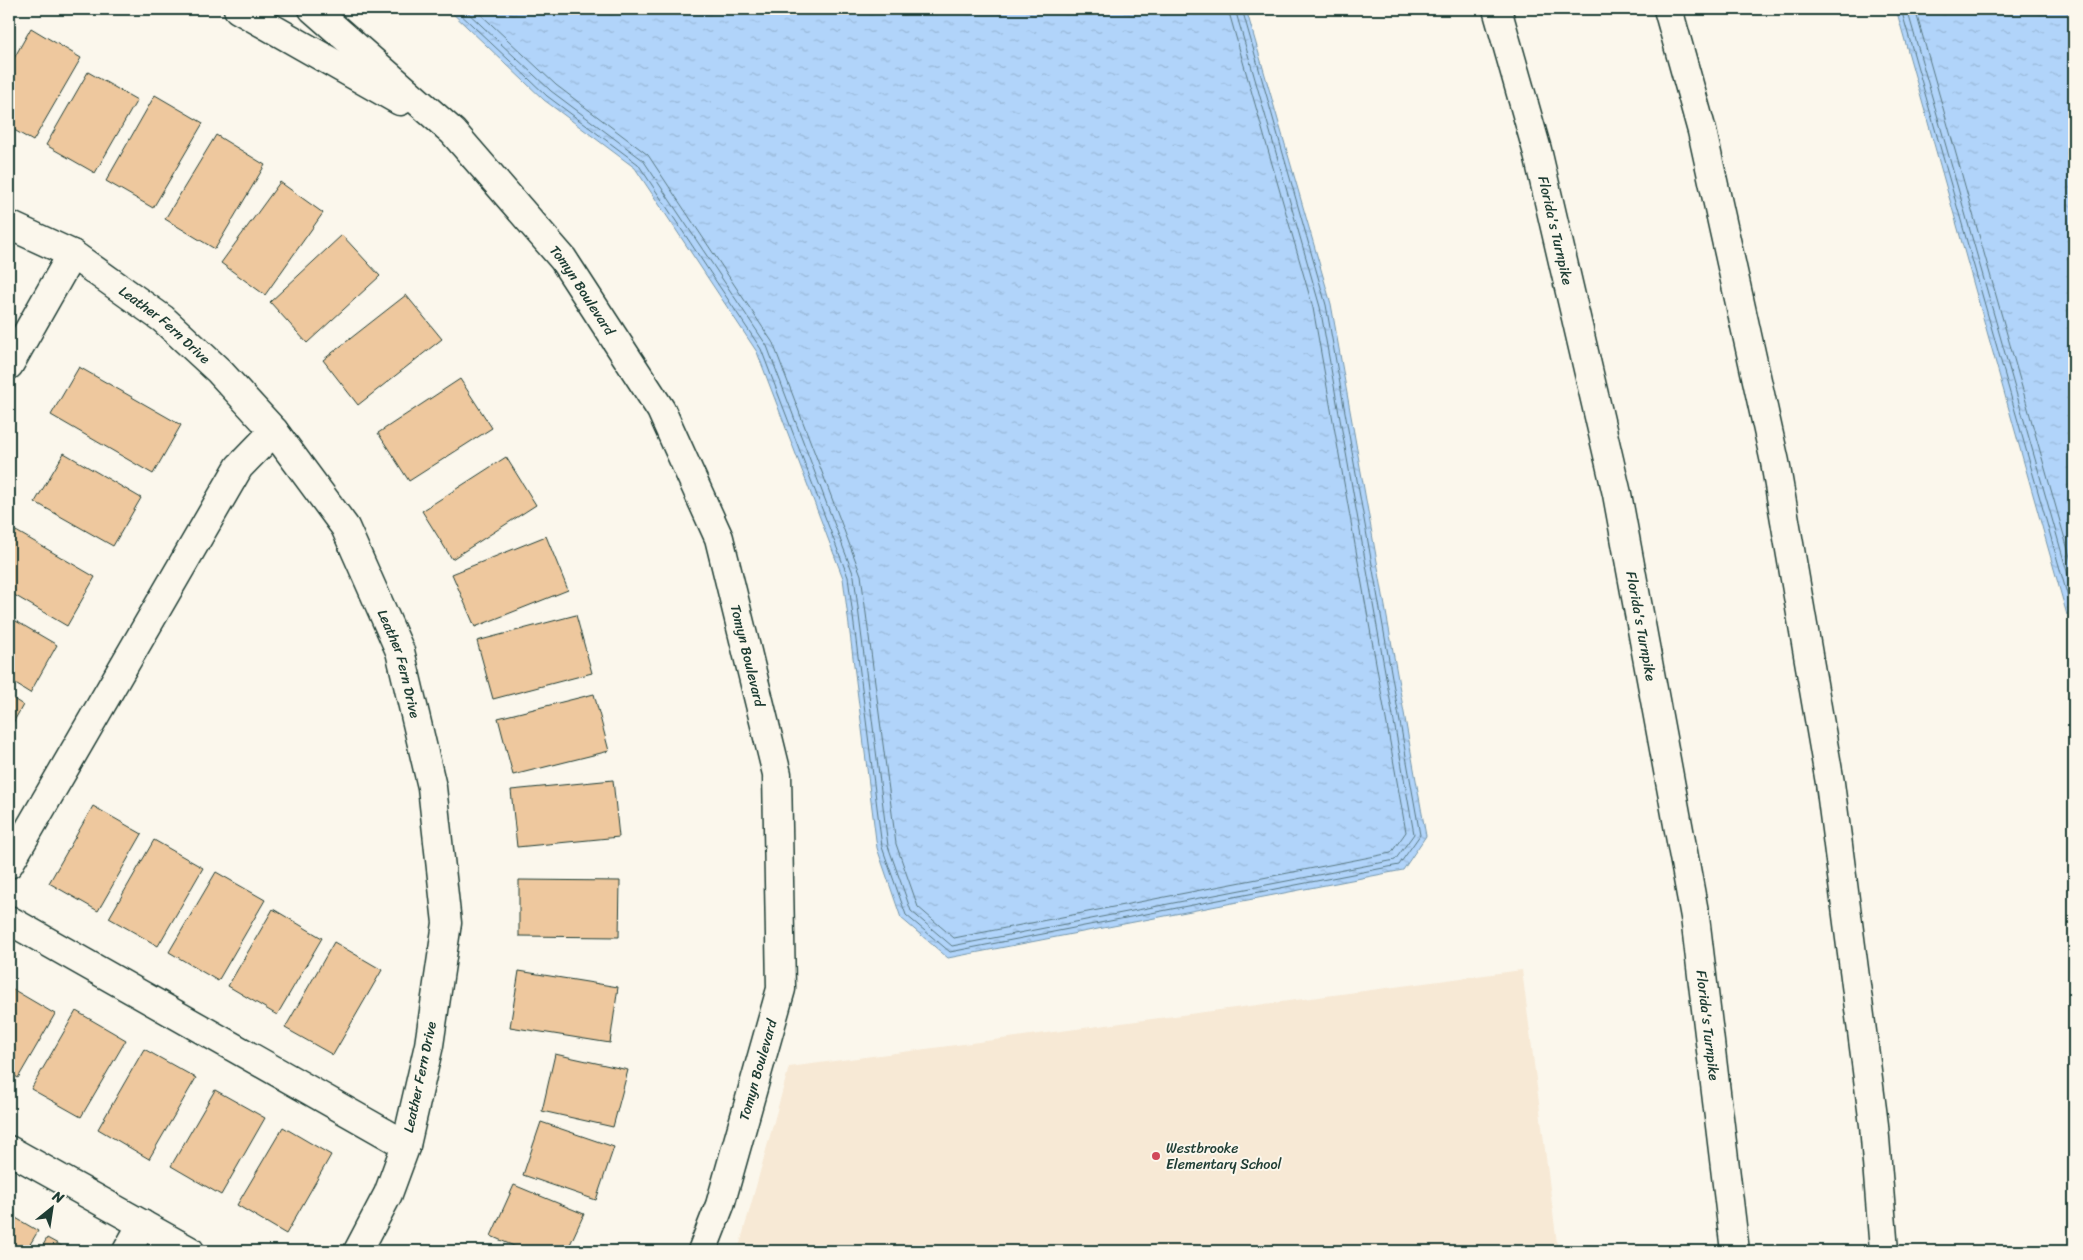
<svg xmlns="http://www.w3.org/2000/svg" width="2083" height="1260" font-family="Sriracha,sans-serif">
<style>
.built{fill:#f7e9d5}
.water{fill:url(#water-ripples);stroke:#7798ab}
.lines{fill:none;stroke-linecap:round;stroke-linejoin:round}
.shore{stroke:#597983;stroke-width:1}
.building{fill:#eec89e;stroke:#1f3d34}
.minor-casing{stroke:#1f3d34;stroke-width:31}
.highway-casing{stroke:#1f3d34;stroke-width:31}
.minor{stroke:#fbf7ec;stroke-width:28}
.highway{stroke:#fbf7ec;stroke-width:28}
.poi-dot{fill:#d1495b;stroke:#fbf7ec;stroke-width:2}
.labels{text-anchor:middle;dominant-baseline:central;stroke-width:4;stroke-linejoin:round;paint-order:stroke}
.street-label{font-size:14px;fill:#1f3d34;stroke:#fbf7ec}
.poi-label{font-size:14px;fill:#1f3d34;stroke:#fbf7ec;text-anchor:start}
</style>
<defs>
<pattern id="water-ripples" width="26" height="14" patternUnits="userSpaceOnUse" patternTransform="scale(1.25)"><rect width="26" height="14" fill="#b1d4fa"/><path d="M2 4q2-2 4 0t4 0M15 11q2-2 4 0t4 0" fill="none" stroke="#98b7d7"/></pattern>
</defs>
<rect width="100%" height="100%" fill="#fbf7ec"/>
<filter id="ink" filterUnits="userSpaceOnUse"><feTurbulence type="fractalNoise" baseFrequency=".02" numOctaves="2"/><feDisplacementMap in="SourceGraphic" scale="10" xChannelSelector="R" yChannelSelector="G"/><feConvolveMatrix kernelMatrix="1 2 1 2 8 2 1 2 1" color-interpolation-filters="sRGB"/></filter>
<g filter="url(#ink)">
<!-- built -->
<path class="built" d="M1522,970L1558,1251H705L740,1244L789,1067Z"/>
<!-- water -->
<path class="water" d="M448,9H1246L1331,304L1426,836L1403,870L948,958L901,918L877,848L843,578L757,352L635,168L544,100Z
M1896,9H2074V605L2067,615Z"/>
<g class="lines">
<!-- shore -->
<path class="shore" d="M455,9L547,96L638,164L761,349L848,577L882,847L906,915L950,952L1399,865L1420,835L1326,305L1242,9
M464,9L551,91L643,160L767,346L854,576L888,846L911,911L952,946L1395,860L1414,834L1320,307L1235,9
M475,9L556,85L648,155L773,343L861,575L896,844L918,907L954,938L1391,853L1406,832L1313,308L1228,9
M1901,9L2069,601L2074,603
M1907,9L2074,596
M1915,9L2074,571"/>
</g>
<!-- building -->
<path class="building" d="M31,28L81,58L33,141L9,127V67Z
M88,72L137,100L95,173L46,145Z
M155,95L203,123L153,208L106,181Z
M216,135L265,165L215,249L165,219Z
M280,182L323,213L265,295L221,263Z
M342,235L380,276L307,343L270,302Z
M406,295L442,339L358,405L323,360Z
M79,367L181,425L153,474L51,415Z
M460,379L492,428L409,481L378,433Z
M64,453L141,498L113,546L35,502Z
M506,457L536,505L452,559L422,511Z
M16,531L95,577L67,626L9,592V543Z
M546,536L568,590L475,627L452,574Z
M576,615L592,673L493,699L477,641Z
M9,617L57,645L30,693L9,680Z
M594,694L609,751L513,775L498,718Z
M9,696L23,705L9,730Z
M613,780L619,837L517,847L511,790Z
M93,806L142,834L98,911L49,883Z
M154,840L203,868L158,946L109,918Z
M216,872L265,900L218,981L169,952Z
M519,880L620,881L619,937L519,936Z
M273,909L322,938L277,1015L228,986Z
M334,942L382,970L333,1055L285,1028Z
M519,971L618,987L610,1043L510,1027Z
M9,987L55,1014L18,1078L9,1072Z
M76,1011L126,1040L81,1117L31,1089Z
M144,1049L196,1078L149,1159L98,1129Z
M555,1054L628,1070L613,1127L542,1111Z
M215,1090L265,1118L221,1195L171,1166Z
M541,1122L614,1147L596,1200L523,1175Z
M283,1127L331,1155L286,1234L237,1205Z
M514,1185L584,1214L567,1251H525L491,1236Z
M9,1214L38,1231L26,1251H9Z
M47,1238L71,1251H40Z"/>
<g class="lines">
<!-- minor casing -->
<g class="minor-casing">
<g id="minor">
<path d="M238,9L400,101"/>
<path id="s1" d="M313,9L453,132L563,259L661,410L719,538L777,774L781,989L720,1205L702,1251"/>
<path id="s2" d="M9,225L72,254L163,319L219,371L274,431L345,527L400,651L432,787L447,923L429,1045L406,1145L388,1194L358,1251"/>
<path d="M9,365L72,254"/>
<path d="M9,864L239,467L274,431"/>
<path d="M9,920L406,1145"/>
<path d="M9,1150L190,1251"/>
<path d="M127,1251L142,1224"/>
</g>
</g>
<!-- highway casing -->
<g class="highway-casing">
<g id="highway">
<path id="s3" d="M1497,9L1537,150L1617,494L1695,917L1735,1251"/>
<path d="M1668,9L1702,131L1775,462L1830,783L1874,1125L1884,1251"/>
</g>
</g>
<!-- minor -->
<use href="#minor" class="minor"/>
<!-- highway -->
<use href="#highway" class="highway"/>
</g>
</g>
<!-- markers -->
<circle class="poi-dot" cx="1156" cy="1156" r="5"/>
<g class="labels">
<!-- street labels -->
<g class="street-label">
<text stroke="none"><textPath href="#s3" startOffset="229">Florida's Turnpike</textPath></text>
<text stroke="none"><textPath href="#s1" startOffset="391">Tomyn Boulevard</textPath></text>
<text stroke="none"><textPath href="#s2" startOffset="186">Leather Fern Drive</textPath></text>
<text stroke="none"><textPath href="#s3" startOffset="634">Florida's Turnpike</textPath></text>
<text stroke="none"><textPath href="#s1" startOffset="796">Tomyn Boulevard</textPath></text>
<text stroke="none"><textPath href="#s2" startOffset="606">Leather Fern Drive</textPath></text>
<text stroke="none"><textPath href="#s3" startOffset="1039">Florida's Turnpike</textPath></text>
<text transform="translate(758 1070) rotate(-74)">Tomyn Boulevard</text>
<text transform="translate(420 1077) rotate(-78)">Leather Fern Drive</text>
</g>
<!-- poi labels -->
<g class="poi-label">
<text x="1166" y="1148">Westbrooke<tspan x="1166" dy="16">Elementary School</tspan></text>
</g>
</g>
<!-- margin -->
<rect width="2083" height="1260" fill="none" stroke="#fbf7ec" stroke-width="30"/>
<rect x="15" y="15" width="2053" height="1230" fill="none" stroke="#1f3d34" stroke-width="2" filter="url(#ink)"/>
<!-- north arrow -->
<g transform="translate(52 1208) rotate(30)" stroke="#fbf7ec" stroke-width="4" paint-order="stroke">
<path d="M0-4L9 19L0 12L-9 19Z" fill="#1f3d34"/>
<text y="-8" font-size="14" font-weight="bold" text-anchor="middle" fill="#1f3d34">N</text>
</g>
</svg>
